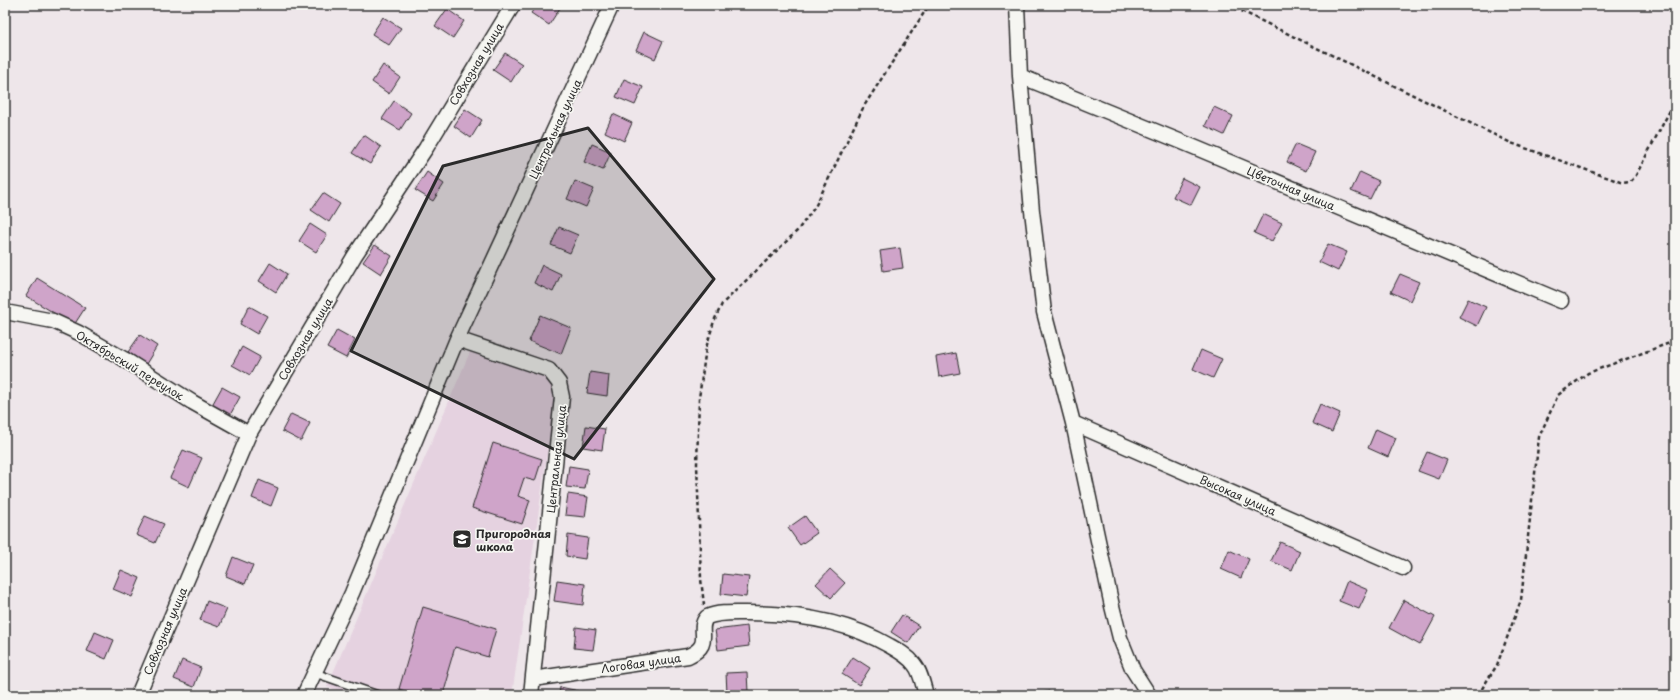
<svg xmlns="http://www.w3.org/2000/svg" width="1680" height="700" font-family="'Playpen Sans',sans-serif">
<style>
.built{fill:#e5d2e0}
.building{fill:#cfa4c9;stroke:#2b2b2b}
.lines{fill:none;stroke-linecap:round;stroke-linejoin:round}
.lane-casing{stroke:#2b2b2b;stroke-width:10}
.street-casing{stroke:#2b2b2b;stroke-width:17}
.path{stroke:#2b2b2b;stroke-width:2.5;stroke-dasharray:4 3;stroke-linecap:butt}
.lane{stroke:#f6f6f2;stroke-width:7}
.street{stroke:#f6f6f2;stroke-width:14}
.marked{fill:#2b2b2b;fill-opacity:0.2;stroke:#2b2b2b;stroke-width:3;stroke-linejoin:round}
.labels{text-anchor:middle;dominant-baseline:central;stroke-width:3.5;stroke-linejoin:round;paint-order:stroke}
.street-label{font-size:11px;fill:#2b2b2b;stroke:#f6f6f2}
.poi-label{font-size:11px;font-weight:bold;fill:#2b2b2b;stroke:#f6f6f2;text-anchor:start}
</style>
<rect width="100%" height="100%" fill="#eee6ea"/>
<filter id="ink" filterUnits="userSpaceOnUse"><feTurbulence type="fractalNoise" baseFrequency=".025" numOctaves="2"/><feDisplacementMap in="SourceGraphic" scale="8" xChannelSelector="R" yChannelSelector="G"/><feConvolveMatrix kernelMatrix="1 2 1 2 8 2 1 2 1" color-interpolation-filters="sRGB"/></filter>
<g filter="url(#ink)">
<!-- built -->
<path class="built" d="M470,352L544,375L556,392L512,695H356L327,687Z"/>
<!-- building -->
<path class="building" d="M537,5H556L560,8L549,25L531,13Z
M447,9L464,21L453,38L435,26Z
M383,17L401,28L389,45L372,34Z
M644,32L663,41L655,59L636,50Z
M505,53L522,64L511,82L493,70Z
M383,65L400,77L389,94L372,82Z
M624,79L643,87L635,105L616,97Z
M394,101L411,113L400,130L382,119Z
M1214,107L1233,116L1224,135L1205,126Z
M465,109L482,120L471,138L454,126Z
M613,114L632,123L624,141L605,132Z
M364,135L381,147L370,164L352,153Z
M592,144L611,152L603,170L584,162Z
M1296,144L1315,152L1306,171L1287,162Z
M427,172L444,184L433,201L415,190Z
M1360,172L1379,181L1370,199L1351,191Z
M1182,178L1200,187L1191,205L1173,197Z
M575,181L594,189L586,207L567,199Z
M323,193L340,204L329,222L311,210Z
M1263,214L1282,223L1272,241L1254,233Z
M310,224L327,235L316,252L299,241Z
M559,227L578,235L570,253L551,245Z
M1328,244L1347,252L1338,271L1319,262Z
M375,245L392,256L381,274L363,262Z
M900,248L903,268L883,271L880,251Z
M270,263L287,274L276,292L259,281Z
M542,265L561,274L553,292L534,283Z
M1400,274L1419,282L1410,301L1391,292Z
M37,278L85,308L74,325L26,296Z
M1468,299L1486,307L1477,326L1459,317Z
M249,306L267,316L257,334L240,324Z
M540,315L571,328L561,354L529,341Z
M337,330L355,340L346,358L327,348Z
M140,335L157,346L146,364L128,352Z
M242,347L260,357L250,375L232,365Z
M1201,350L1222,359L1213,378L1193,369Z
M956,353L960,373L939,377L936,357Z
M590,372L609,375L607,396L587,393Z
M222,387L240,397L230,415L212,405Z
M1320,404L1340,413L1332,432L1312,423Z
M291,414L310,423L301,441L282,431Z
M586,426L605,429L602,450L583,447Z
M1376,429L1396,438L1388,457L1368,448Z
M493,443L542,459L535,481L524,478L518,496L530,500L522,524L472,508Z
M183,450L202,458L189,487L170,478Z
M1427,452L1447,460L1439,479L1418,471Z
M569,466L588,469L585,489L566,487Z
M259,480L278,488L271,506L252,498Z
M568,494L588,497L585,517L565,515Z
M145,516L164,524L155,543L136,535Z
M805,516L817,533L800,545L788,528Z
M568,535L588,538L585,559L566,556Z
M1280,542L1300,551L1292,570L1271,561Z
M1229,550L1249,559L1241,578L1221,569Z
M233,557L253,565L245,584L226,576Z
M830,569L845,583L831,598L816,584Z
M121,570L140,578L132,597L113,589Z
M723,574L749,577L746,597L721,594Z
M557,580L585,584L583,605L554,601Z
M1347,581L1368,590L1359,609L1339,601Z
M1404,600L1435,617L1420,645L1389,628Z
M207,601L227,609L219,627L200,620Z
M423,607L496,629L488,657L455,647L447,674H449L443,695H418L399,689Z
M902,615L919,626L908,643L891,632Z
M747,626L749,646L718,650L715,630Z
M576,627L596,630L593,650L574,648Z
M95,632L114,640L106,659L87,651Z
M853,657L870,668L859,685L842,674Z
M182,660L201,668L194,687L174,679Z
M747,672L748,692L727,693L726,673Z
M560,687L579,691V695H559Z
M1049,691L1050,695H1035Z"/>
<g class="lines">
<!-- lane casing -->
<g class="lane-casing">
<path id="lane" d="M315,673L378,695"/>
</g>
<!-- street casing -->
<g class="street-casing">
<path id="street" d="M1017,5L1020,76L1032,211L1044,312L1073,423L1112,606L1120,638L1133,670L1149,695
M1020,76L1182,142L1561,301
M5,312L53,321L79,333L124,359L192,402L249,434
M457,339L549,370L559,383L562,397L531,695
M1073,423L1403,568
M533,679L688,656C715,644 695,630 707,617C719,612 733,613 746,613C796,613 846,620 890,646C899,651 908,656 914,664C921,672 923,685 926,695
M138,695L249,434L355,255L426,148L513,5
M304,695L352,593L457,339L612,5"/>
</g>
<!-- path -->
<path class="path" d="M1229,5L1511,143L1623,183L1630,182L1635,177L1675,101
M704,605L701,579L697,464L699,398L706,348L714,321L722,304L797,231L815,207L864,106L929,5
M1478,695L1497,665L1521,600L1539,437L1558,395L1588,373L1675,341"/>
<!-- lane -->
<use href="#lane" class="lane"/>
<!-- street -->
<use href="#street" class="street"/>
</g>
</g>
<!-- marked area -->
<path class="marked" d="M588,128L714,279L574,459L351,351L443,166Z"/>
<!-- icons -->
<defs>
<g id="school-square" transform="scale(1)"><rect x="-9" y="-9" width="18" height="18" rx="4" fill="#2b2b2b" stroke="#f6f6f2"/><path d="M0-5L7-2L0 1L-7-2ZM-4 1L0 2.5L4 1V4Q0 6-4 4Z" fill="#fff"/></g>
</defs>
<g fill-rule="evenodd">
<use href="#school-square" x="462" y="539"/>
</g>
<g class="labels">
<!-- street labels -->
<g class="street-label">
<text transform="translate(476 64) rotate(-59)">Совхозная улица</text>
<text transform="translate(555 129) rotate(-65)">Центральная улица</text>
<text transform="translate(1291 188) rotate(23)">Цветочная улица</text>
<text transform="translate(305 339) rotate(-59)">Совхозная улица</text>
<text transform="translate(130 365) rotate(31)">Октябрьский переулок</text>
<text transform="translate(556 459) rotate(-84)">Центральная улица</text>
<text transform="translate(1238 495) rotate(24)">Высокая улица</text>
<text transform="translate(165 631) rotate(-67)">Совхозная улица</text>
<text transform="translate(641 663) rotate(-8)">Логовая улица</text>
</g>
<!-- poi labels -->
<g class="poi-label">
<text x="476" y="533">Пригородная<tspan x="476" dy="13">школа</tspan></text>
</g>
</g>
<!-- margin -->
<rect width="1680" height="700" fill="none" stroke="#f6f6f2" stroke-width="20"/>
<rect x="10" y="10" width="1660" height="680" fill="none" stroke="#2b2b2b" stroke-width="1.5" filter="url(#ink)"/>
</svg>
